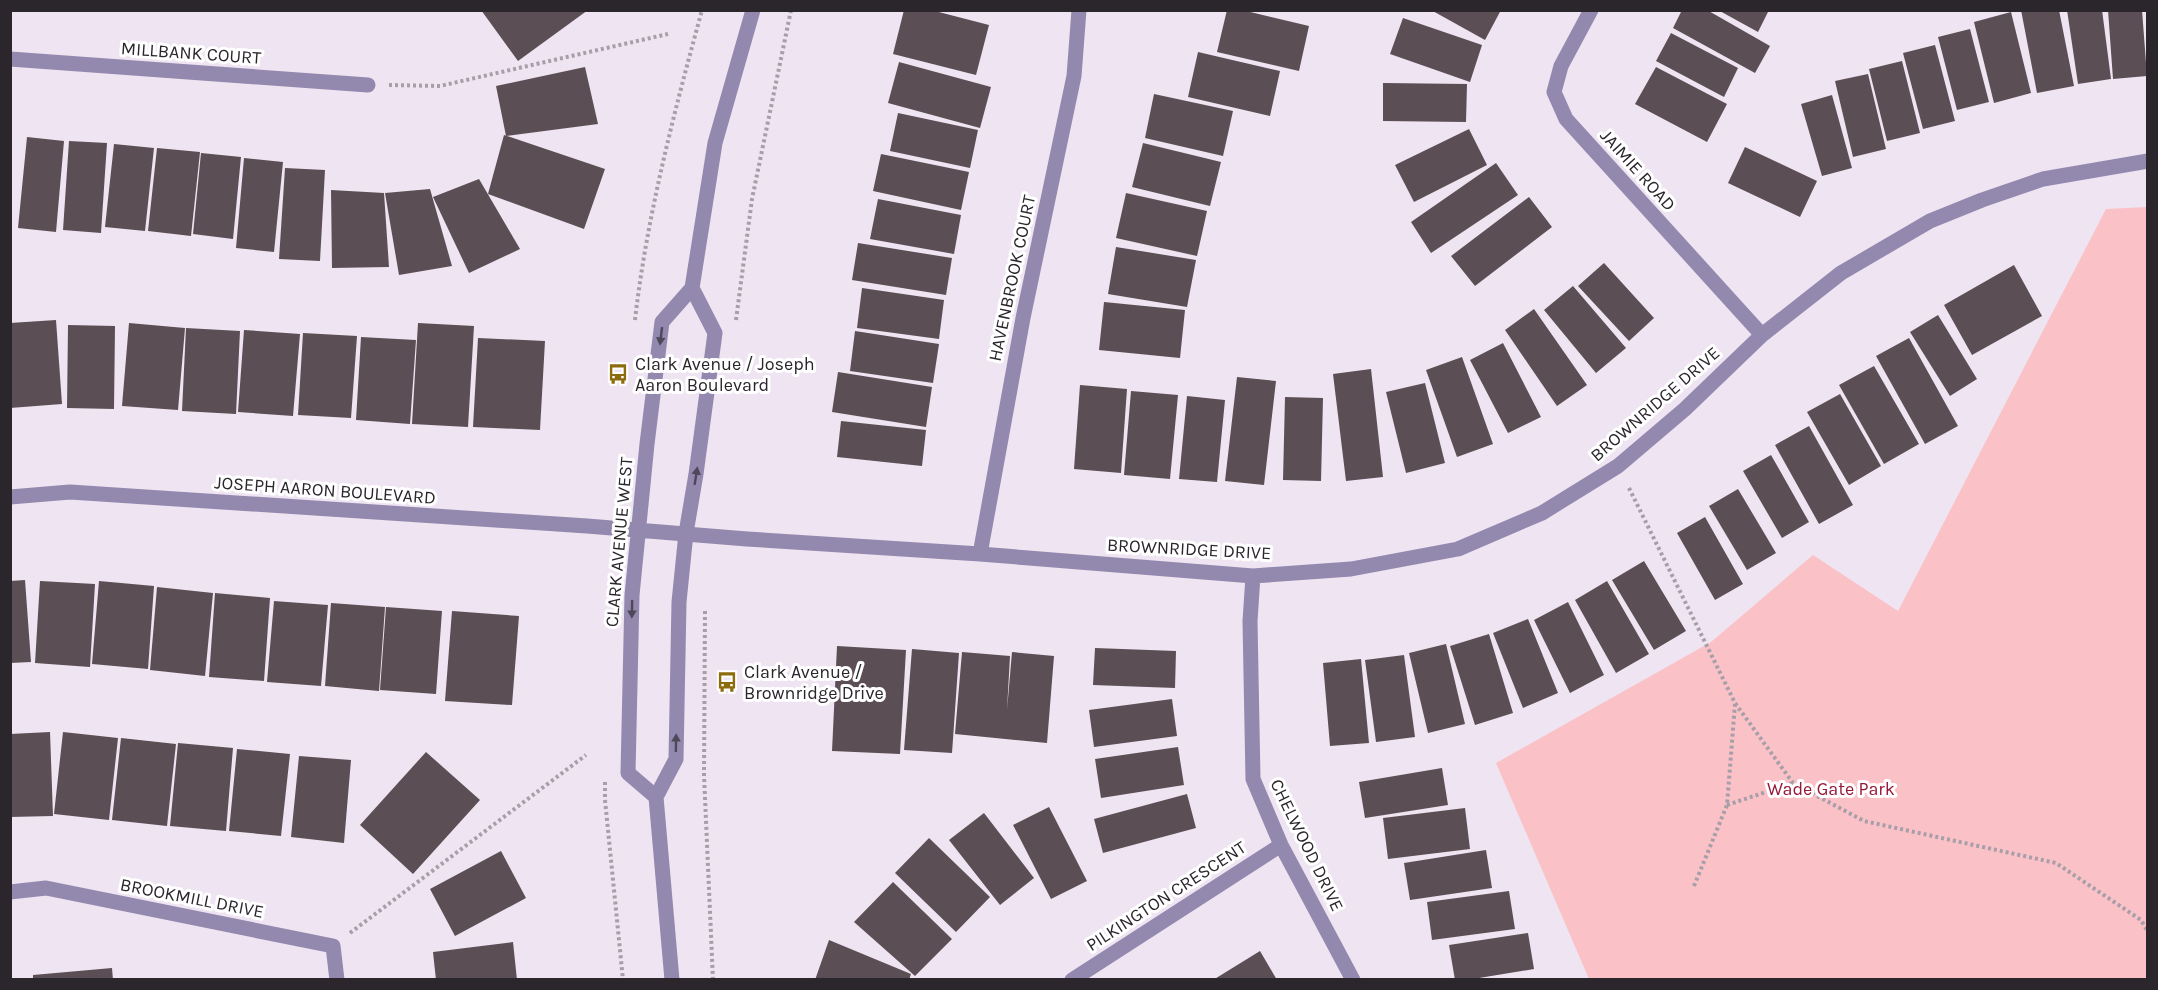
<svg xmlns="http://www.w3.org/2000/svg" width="2158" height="990" font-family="Karla,sans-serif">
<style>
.green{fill:#fac2c7}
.building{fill:#5c4e55}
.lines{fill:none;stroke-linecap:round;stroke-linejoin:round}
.path{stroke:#a79ea9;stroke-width:4;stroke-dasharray:3 3;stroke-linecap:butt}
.minor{stroke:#9388ae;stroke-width:15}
.oneway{fill:#4f4859}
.labels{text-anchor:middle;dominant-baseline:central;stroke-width:6;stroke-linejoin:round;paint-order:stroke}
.street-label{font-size:18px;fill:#2a262b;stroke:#fff}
.poi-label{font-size:18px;fill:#2a262b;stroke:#fff;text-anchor:start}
.park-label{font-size:18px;fill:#951839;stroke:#fff}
</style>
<rect width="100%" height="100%" fill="#efe4f1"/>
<!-- green -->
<path class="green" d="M2147,207V979H1589L1496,763L1711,642L1813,555L1898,611L2106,209Z"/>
<!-- building -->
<path class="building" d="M481,10H588L518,61Z
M904,10H931L989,25L976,75L893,54Z
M1227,10H1242L1309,26L1299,71L1217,52Z
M1431,10H1501L1485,40Z
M1682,10H1707L1770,46L1755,73L1673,28Z
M1718,10H1769L1758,32Z
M2021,10H2059L2074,86L2037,93Z
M2067,10H2102L2111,79L2078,84Z
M2108,10H2142L2147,76L2113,79Z
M2011,12L2031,93L1994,103L1974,22Z
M1403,18L1482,45L1470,82L1390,54Z
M1970,29L1989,102L1957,110L1938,37Z
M1671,33L1738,68L1724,97L1656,61Z
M1935,45L1955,121L1923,129L1903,53Z
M1198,52L1280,71L1270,116L1188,97Z
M1902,61L1920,133L1887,141L1869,69Z
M899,62L991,87L980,128L888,103Z
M585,67L598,124L506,136L496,86Z
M1656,67L1727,104L1707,142L1635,104Z
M1868,74L1886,149L1853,157L1835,81Z
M1383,83L1467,84L1466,122L1383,121Z
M1154,94L1233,111L1223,156L1145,138Z
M1832,95L1852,168L1822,176L1801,104Z
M898,113L978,130L970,168L890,151Z
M1469,129L1487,165L1414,202L1395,165Z
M504,135L605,169L584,229L488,194Z
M27,137L64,141L56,232L18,228Z
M69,141L107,143L101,233L63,230Z
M1143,143L1221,162L1210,206L1132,187Z
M114,144L154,148L145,231L105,227Z
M1745,147L1817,181L1800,217L1728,183Z
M157,148L200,152L191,236L148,231Z
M201,153L241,157L233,239L193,234Z
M881,154L969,172L961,210L873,191Z
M244,158L283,162L274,252L236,248Z
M1496,163L1518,195L1431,253L1411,222Z
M285,168L325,170L320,261L279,259Z
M479,179L520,249L469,273L433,197Z
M430,189L452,266L399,275L385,193Z
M331,190L384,193L389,267L332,268Z
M1126,193L1207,211L1197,256L1116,238Z
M1529,197L1552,227L1475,286L1451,256Z
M878,199L961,215L954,254L870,239Z
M858,243L952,258L946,295L852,280Z
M1116,247L1196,260L1187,307L1108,294Z
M1604,263L1654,318L1629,341L1578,286Z
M2014,265L2042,316L1972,355L1944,305Z
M1573,286L1626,348L1596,373L1544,310Z
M862,288L944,300L939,339L857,328Z
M1104,302L1185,310L1180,358L1099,350Z
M1534,309L1587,385L1557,406L1505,330Z
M1938,315L1977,379L1950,396L1910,332Z
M56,320L62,404L10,408V323Z
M129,323L185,328L178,410L122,406Z
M418,323L474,326L468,427L412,424Z
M68,325L115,326L114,409L67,408Z
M186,328L240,331L236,414L182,411Z
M244,330L300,334L293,416L238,412Z
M855,331L939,344L933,383L850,371Z
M303,333L357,336L351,418L298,415Z
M361,337L416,340L410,424L356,420Z
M478,338L545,341L540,430L473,427Z
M1909,338L1958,426L1925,444L1876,356Z
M1503,343L1541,417L1508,433L1470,360Z
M1462,357L1493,444L1457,457L1426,370Z
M1874,366L1919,444L1884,464L1839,385Z
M1371,369L1383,477L1346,481L1333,374Z
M838,372L932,387L926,427L832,412Z
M1237,377L1276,381L1264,485L1225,481Z
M1425,383L1445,463L1406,473L1386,392Z
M1080,385L1127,389L1121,473L1074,469Z
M1131,391L1178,395L1170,479L1124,475Z
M1840,394L1881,466L1849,485L1807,412Z
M1187,396L1225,400L1217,482L1179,479Z
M1285,397L1323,398L1321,481L1283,480Z
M841,421L926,430L922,466L837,457Z
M1809,426L1853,505L1819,524L1775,445Z
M1771,455L1809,522L1782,538L1743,471Z
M1738,489L1776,553L1747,570L1709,506Z
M1705,517L1743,584L1715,600L1677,533Z
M1644,561L1686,631L1654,650L1612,580Z
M25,580L31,662L10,663V581Z
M40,581L95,584L90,667L35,663Z
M99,581L154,586L148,669L92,664Z
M1607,581L1649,654L1616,673L1575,600Z
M157,587L213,593L205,676L150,670Z
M215,593L270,598L264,681L209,677Z
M274,601L328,605L321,686L267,682Z
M1568,602L1604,675L1570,693L1534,620Z
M331,603L385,607L379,691L325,686Z
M386,607L442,611L436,694L380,690Z
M452,611L519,616L512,705L445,701Z
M1528,619L1558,693L1523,708L1493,633Z
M1489,634L1513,713L1475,725L1450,646Z
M1446,644L1465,724L1428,733L1409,653Z
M837,646L906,650L900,754L832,751Z
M1095,648L1176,651L1175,688L1093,685Z
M912,649L959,653L952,753L904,750Z
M962,652L1010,656L1007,710L1012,652L1054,656L1047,743L955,734Z
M1404,655L1415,737L1376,742L1365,660Z
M1361,659L1369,743L1330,746L1323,663Z
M1172,699L1177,736L1094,747L1089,710Z
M50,732L53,816L10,817V734Z
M63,732L118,738L109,820L54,814Z
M121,738L176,744L167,826L112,820Z
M178,743L233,748L226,831L170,826Z
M1178,747L1184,785L1101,798L1095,759Z
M237,749L290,754L281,836L229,831Z
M426,752L480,800L413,874L360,825Z
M299,756L351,760L344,843L291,837Z
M1442,768L1448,805L1365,818L1359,782Z
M1187,794L1196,828L1103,853L1094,819Z
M1049,807L1087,881L1051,899L1013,825Z
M1465,808L1470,849L1388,859L1383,818Z
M984,813L1034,878L1000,905L949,840Z
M929,838L990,897L956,932L895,873Z
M1486,850L1492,888L1410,900L1404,863Z
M501,851L526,898L455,936L430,889Z
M893,882L952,939L915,976L854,922Z
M1509,891L1515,929L1432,940L1427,902Z
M1528,933L1534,969L1467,980H1455L1449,945Z
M829,940L911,974L909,980H815Z
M513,942L517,980H436L433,952Z
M1260,951L1277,980H1213Z
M112,968L113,980H33V975Z"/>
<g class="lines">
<!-- path -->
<path class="path" d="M389,85L440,86L668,34
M635,320C647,215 674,113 702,10
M736,320L752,199L791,10
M1629,488L1735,703L1793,783L1864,821L2056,863L2141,920L2148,932
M705,611L704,775L713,980
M605,782V800L623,980
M1727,805L1793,783
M1694,886L1727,805L1735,704
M350,933L586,755"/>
<!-- minor -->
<path class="minor" d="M1591,10L1561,66L1554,92L1566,119L1762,335
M10,59L368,85
M10,497L70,492L587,526L747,539L980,554L1253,576L1351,569L1458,549L1542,513L1618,466L1685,409L1762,335L1841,273L1930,221L1982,200L2043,179L2148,161
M980,554L1023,318L1074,76L1079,10
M1253,576L1250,621L1253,779L1281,845L1353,980
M656,797L628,773L632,595L647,444L662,322L692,288L715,143L753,10
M10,892L46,888L333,946L337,980
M672,980L656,797L676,759L679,602L686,533L696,474L715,333L692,288
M1072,980L1281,845"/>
</g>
<!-- one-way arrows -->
<defs><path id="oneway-solid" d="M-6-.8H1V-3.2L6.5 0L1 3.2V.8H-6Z" transform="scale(1.5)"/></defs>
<g class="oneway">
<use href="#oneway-solid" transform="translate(661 336) rotate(97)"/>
<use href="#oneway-solid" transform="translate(696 476) rotate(-81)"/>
<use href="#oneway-solid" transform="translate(632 609) rotate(91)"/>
<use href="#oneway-solid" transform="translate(676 743) rotate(-89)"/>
</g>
<!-- icons -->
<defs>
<g id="bus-bare" transform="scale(1.62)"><path d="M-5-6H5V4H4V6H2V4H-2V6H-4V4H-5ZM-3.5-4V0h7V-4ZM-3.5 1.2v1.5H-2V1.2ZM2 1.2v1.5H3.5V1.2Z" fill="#8c6c0d" stroke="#fff" stroke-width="2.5" paint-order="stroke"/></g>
</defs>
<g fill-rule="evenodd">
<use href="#bus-bare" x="618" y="374"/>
<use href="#bus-bare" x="727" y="682"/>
</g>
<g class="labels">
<!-- street labels -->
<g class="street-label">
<text transform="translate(191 53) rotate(4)">MILLBANK COURT</text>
<text transform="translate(1638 170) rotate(48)">JAIMIE ROAD</text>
<text transform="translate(1012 278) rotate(-78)">HAVENBROOK COURT</text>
<text transform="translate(1655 404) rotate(-41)">BROWNRIDGE DRIVE</text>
<text transform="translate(325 490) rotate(4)">JOSEPH AARON BOULEVARD</text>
<text transform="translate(619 542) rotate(-85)">CLARK AVENUE WEST</text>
<text transform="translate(1189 549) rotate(3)">BROWNRIDGE DRIVE</text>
<text transform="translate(1307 845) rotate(64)">CHELWOOD DRIVE</text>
<text transform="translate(1166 896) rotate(-33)">PILKINGTON CRESCENT</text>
<text transform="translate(192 898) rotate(11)">BROOKMILL DRIVE</text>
</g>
<!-- poi labels -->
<g class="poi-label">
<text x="635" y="364">Clark Avenue / Joseph<tspan x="635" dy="21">Aaron Boulevard</tspan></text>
<text x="744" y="672">Clark Avenue /<tspan x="744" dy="21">Brownridge Drive</tspan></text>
</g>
<!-- park labels -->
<g class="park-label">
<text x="1831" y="789">Wade Gate Park</text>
</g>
</g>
<!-- border -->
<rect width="2158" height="990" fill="none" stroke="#2a262b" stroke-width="24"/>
</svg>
